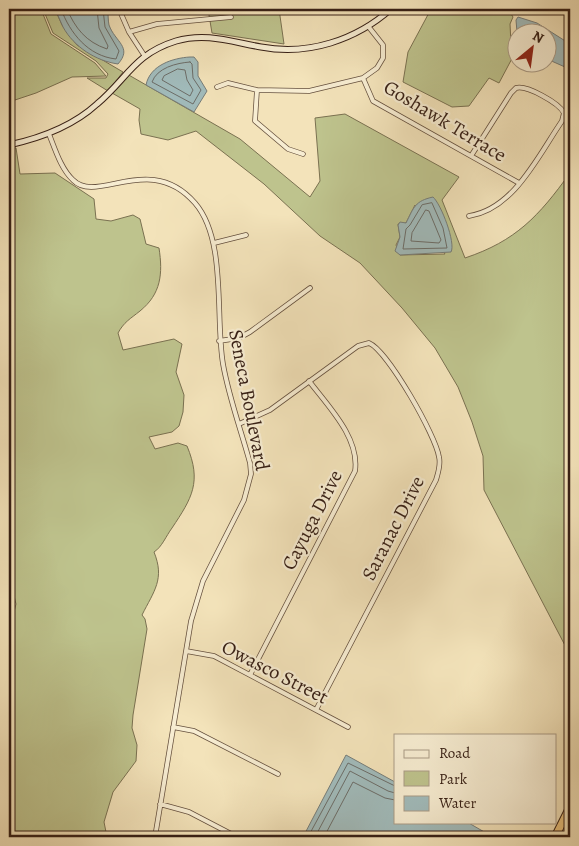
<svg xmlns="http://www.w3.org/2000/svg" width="579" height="846" font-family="Alegreya,serif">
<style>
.green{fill:#bec38d;stroke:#7a7151;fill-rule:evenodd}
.water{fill:#a1bbbb;stroke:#767d79}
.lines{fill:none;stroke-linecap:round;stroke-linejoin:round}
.shore{stroke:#6c6d68;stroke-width:1}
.street-casing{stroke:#65503e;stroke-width:5.5}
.secondary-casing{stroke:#361f15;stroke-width:7}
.highway-casing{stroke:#361f15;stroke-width:9}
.street{stroke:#f7edd2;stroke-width:4}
.secondary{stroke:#f7edd2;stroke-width:5}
.highway{stroke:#eac27d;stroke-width:7}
.labels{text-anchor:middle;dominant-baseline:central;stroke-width:4.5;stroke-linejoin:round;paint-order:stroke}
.street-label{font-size:20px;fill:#361f15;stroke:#f7edd2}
</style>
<rect width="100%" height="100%" fill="#f3e3ba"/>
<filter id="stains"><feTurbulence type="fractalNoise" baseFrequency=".004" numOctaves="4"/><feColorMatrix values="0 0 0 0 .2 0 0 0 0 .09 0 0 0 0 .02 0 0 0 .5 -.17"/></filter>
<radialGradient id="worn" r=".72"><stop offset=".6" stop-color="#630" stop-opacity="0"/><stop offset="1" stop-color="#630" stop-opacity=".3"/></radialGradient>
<!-- green -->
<path class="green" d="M9,9H41L51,34L95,63L106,76L72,77L36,93L9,102Z
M43,9H55L62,25L77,45L123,72L108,91L87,78H106L108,74L96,61L53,33Z
M208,9H279L284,44L212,33Z
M431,9H508L513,17L510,24L511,44L516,48V51L499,83L489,78L469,106L452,107L403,82L408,52Z
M127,74L240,139L310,197L320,181L315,118L345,114L459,177L442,200L465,258C516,241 539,216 570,173V655L484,490L483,456L472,422L458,387L435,348L402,308L360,263L320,236L264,184L196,131L168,140L141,134L139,120L140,109L112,93ZM415,205L445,254L400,255L396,245L400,237L398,224L406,223Z
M9,148H16L20,174L55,173L94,199L96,219L111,221L133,215L140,219L146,244L159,248C163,274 161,294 140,311C130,319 124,322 118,333L123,350L174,339L182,344L176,372L184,395L183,412L179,426L172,432L149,437L155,449L178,443L187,446C202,482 192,498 172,528C166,536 162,547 154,552C165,579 154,591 142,615L145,619L147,629L133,715L132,728L137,745L136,761L113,792L104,822L107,837H9V631L16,604L9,576Z"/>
<!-- water -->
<path class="water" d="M55,9H108C108,14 108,20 109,25C115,42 133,47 118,64C96,61 74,47 63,27C60,21 58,15 55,9Z
M518,17L537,23L570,44V60L565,67L547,59L546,32H517L516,20Z
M190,57H194L198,62V76L207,91L194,112L146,85C150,65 173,58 190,57Z
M433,197C441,204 456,243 451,252L400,255L395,251L400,237L398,225L400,222L406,223C414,207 415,201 433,197Z
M346,755L395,782V822H467L493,837H303Z"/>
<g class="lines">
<!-- shore -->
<path class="shore" d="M61,9C70,33 88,56 116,59L119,51L105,27L103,9
M67,9C75,28 86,42 107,49L108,46L99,28L97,9
M190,62L192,64L193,78L201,90L193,104L152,82C157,68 176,63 190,62Z
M178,69L185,70L187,80L193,90L190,96L162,80L164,76Z
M432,203L443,228L447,248L403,249L406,229L410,225L422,205Z
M426,210L429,211L441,240L439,243L411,241L412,233Z
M308,837L348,763L395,786
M315,837L350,771L388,791L395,793
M324,837L353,782L385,798L395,800"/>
<!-- street casing -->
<g class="street-casing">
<path id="street" d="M119,9L129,32L144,55
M129,32L157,24L231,17
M363,78L373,101L519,183
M217,87L228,83L257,90L309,91L363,78L377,68L383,58V45L368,26
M257,90L255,121L288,149L303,154
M49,134C55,149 61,169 73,180C97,205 150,151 195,203C227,240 215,317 223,364C229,398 241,430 250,463L251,474L244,500L203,581L191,621L155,837
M469,216C514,209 538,156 562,121L564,113C559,103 527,85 516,88L511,93L471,156
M214,243L246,235
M219,341L239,338L250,332L310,288
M239,424L270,410L358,346L369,343C388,351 436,436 439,457C441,465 438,473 436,480L316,710
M186,651L214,656L348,727
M250,675L355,471C360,438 328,406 309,381
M173,727L194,731L278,774
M160,804L189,812L237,837"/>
</g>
<!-- secondary casing -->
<g class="secondary-casing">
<path id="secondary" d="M9,145C41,138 72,127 97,104C127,79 134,54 176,41C206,32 232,42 261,47C308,56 356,40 391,9"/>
</g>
<!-- highway casing -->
<g class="highway-casing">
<path id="highway" d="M555,837L570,807"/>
</g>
<!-- street -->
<use href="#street" class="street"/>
<!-- secondary -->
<use href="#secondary" class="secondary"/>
<!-- highway -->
<use href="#highway" class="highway"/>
</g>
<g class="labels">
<!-- street labels -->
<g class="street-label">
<text transform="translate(445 121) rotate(31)">Goshawk Terrace</text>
<text transform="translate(249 400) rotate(79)">Seneca Boulevard</text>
<text transform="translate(312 520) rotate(-63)">Cayuga Drive</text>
<text transform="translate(393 528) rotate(-63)">Saranac Drive</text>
<text transform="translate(275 672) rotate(27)">Owasco Street</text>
</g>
</g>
<!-- margin -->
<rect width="579" height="846" fill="none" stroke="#f3e3ba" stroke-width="30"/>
<rect x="10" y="10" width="559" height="826" fill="none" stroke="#361f15" stroke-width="2.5"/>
<rect x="15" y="15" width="549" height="816" fill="none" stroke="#361f15"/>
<!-- legend -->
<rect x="394" y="734" width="162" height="90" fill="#f7edd2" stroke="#aa9b86"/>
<rect x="404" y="750" width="25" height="8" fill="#f7edd2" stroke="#aa9b86"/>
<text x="439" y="758" font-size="15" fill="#361f15">Road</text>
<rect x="404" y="771" width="25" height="15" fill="#bec38d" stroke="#aa9b86"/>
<text x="439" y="784" font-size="15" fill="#361f15">Park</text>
<rect x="404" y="796" width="25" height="15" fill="#a1bbbb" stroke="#aa9b86"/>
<text x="439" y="808" font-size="15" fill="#361f15">Water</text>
<!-- north arrow -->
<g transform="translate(532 48) rotate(29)"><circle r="24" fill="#f7edd2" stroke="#aa9b86"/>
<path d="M0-4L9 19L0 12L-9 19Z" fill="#8f2418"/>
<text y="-8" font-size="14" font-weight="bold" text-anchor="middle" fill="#361f15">N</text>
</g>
<rect width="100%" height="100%" filter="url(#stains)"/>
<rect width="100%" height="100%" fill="url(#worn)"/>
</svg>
